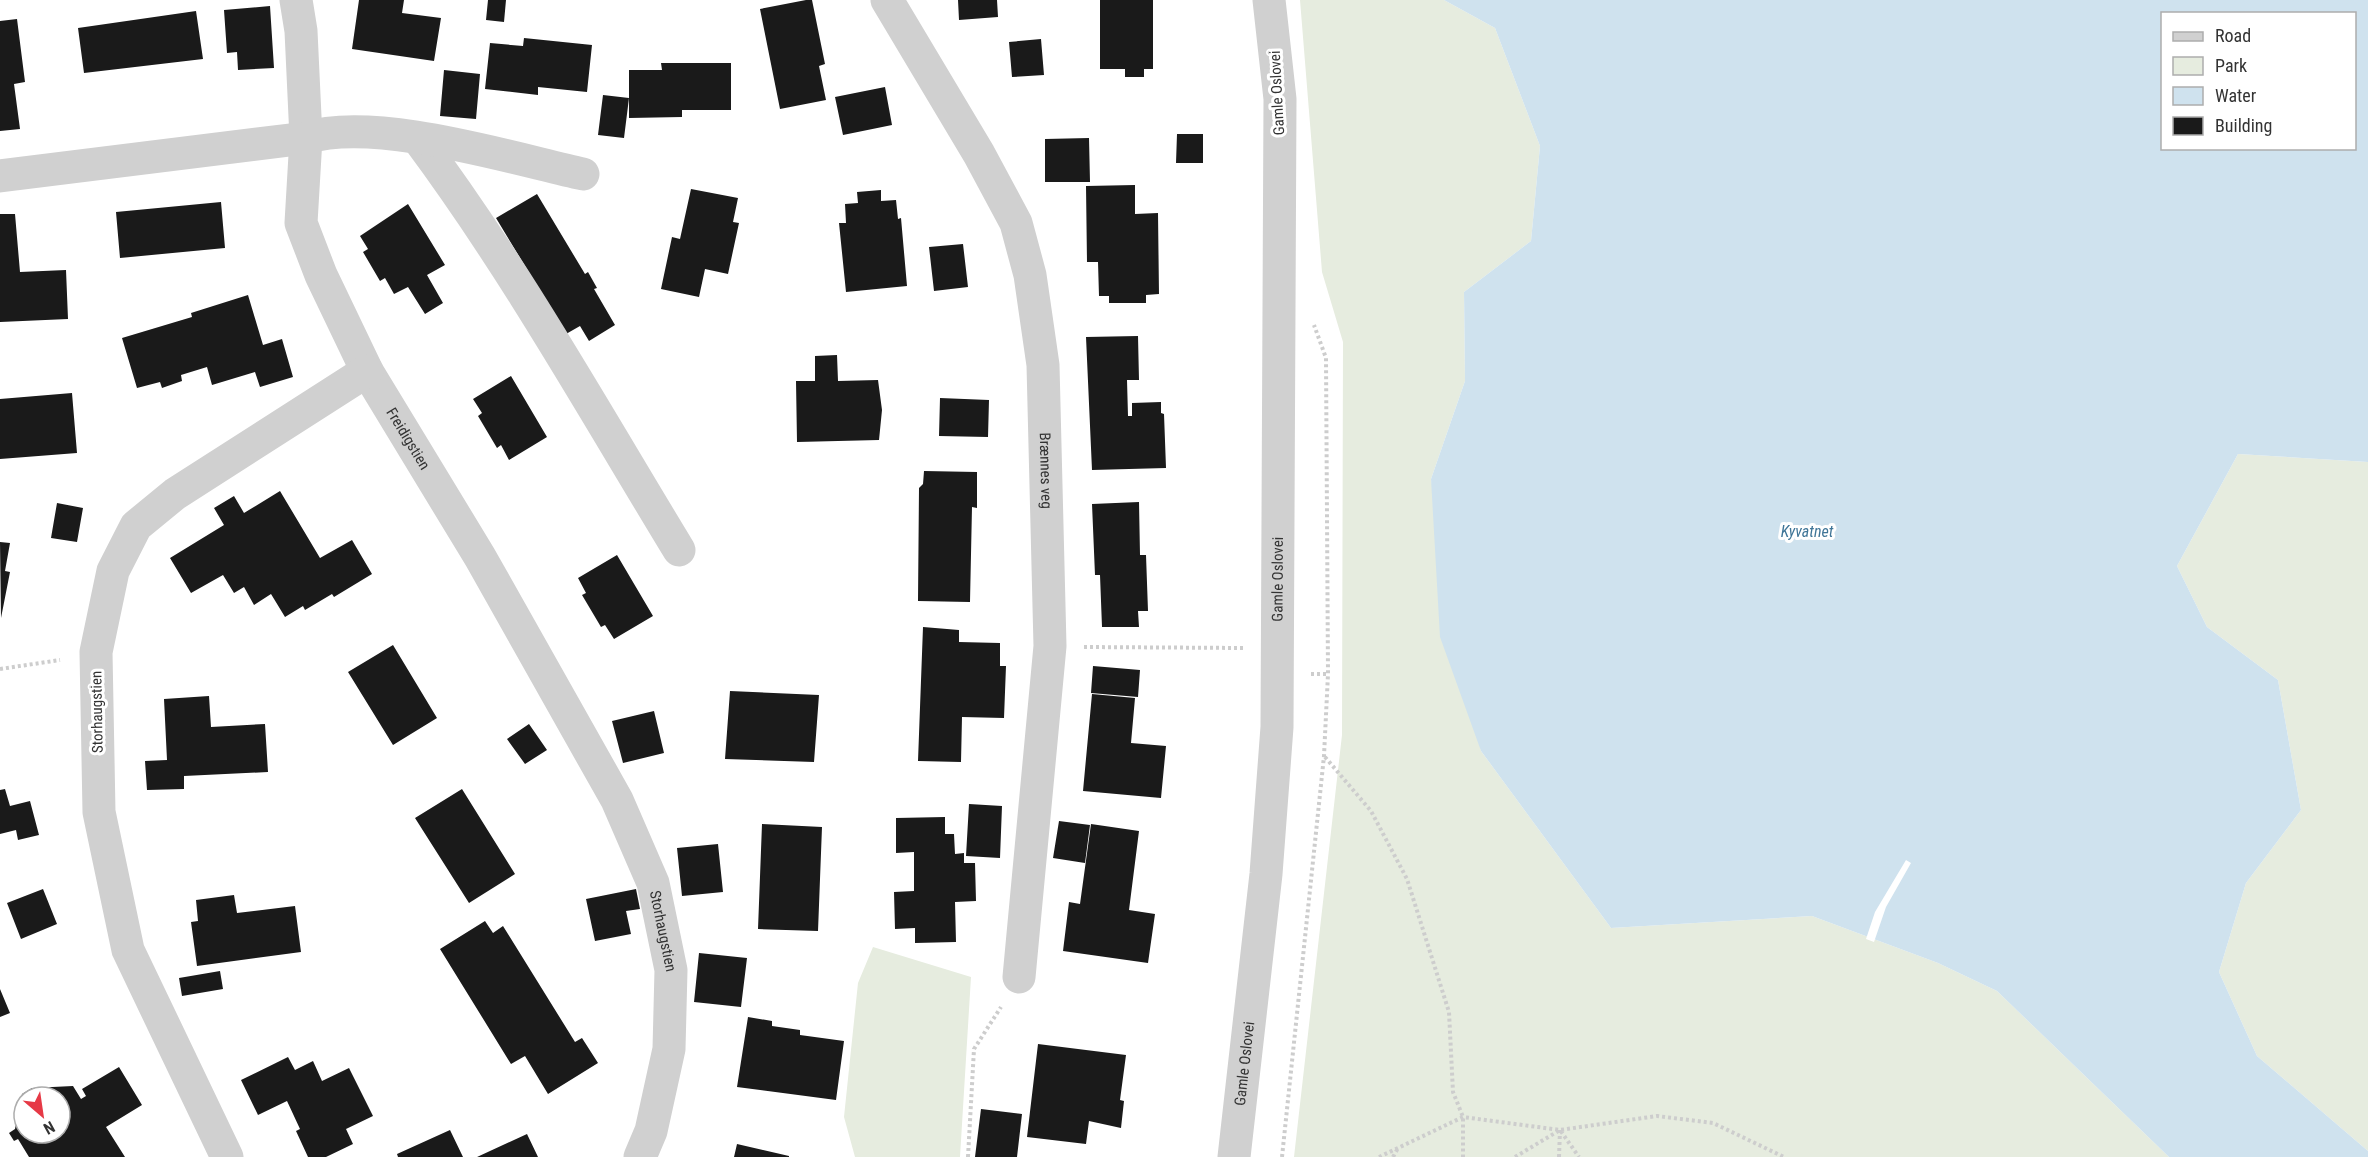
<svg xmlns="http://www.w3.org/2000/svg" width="2368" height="1157" font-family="'Roboto Condensed',sans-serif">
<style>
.green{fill:#e6ecdf}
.water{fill:#cfe2ee;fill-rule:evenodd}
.pier{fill:#fff}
.building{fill:#1a1a1a;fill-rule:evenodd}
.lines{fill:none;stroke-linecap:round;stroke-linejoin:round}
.path{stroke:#cdcdcd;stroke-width:4;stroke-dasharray:3 3;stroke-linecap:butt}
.minor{stroke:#d0d0d0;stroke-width:33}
.labels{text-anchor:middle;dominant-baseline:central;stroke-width:6;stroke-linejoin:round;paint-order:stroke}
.street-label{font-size:15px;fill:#333;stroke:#fff}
.water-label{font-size:16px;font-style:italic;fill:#3f7597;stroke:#fff}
</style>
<rect width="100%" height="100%" fill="#fff"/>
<!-- green -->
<path class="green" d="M1300,0H1444L1495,28L1540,146L1531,241L1464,292L1465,381L1431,479L1481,751L1611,928L1812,916L1938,963L1997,991L2169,1157H1294L1342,735L1343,342L1322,272Z
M2238,454L2368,462V1151L2257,1056L2219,972L2246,883L2301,810L2278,680L2207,627L2177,566Z
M873,947L971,977L960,1157H855L844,1117L858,983Z"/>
<!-- water -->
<path class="water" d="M1444,0H2368V462L2238,454L2177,566L2207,627L2278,680L2301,810L2246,883L2219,972L2257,1056L2368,1151V1157H2169L1997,991L1938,963L1812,916L1611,928L1481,751L1440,637L1431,479L1465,381L1464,292L1531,241L1540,146L1495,28ZM2162,14H2354V148H2162Z"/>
<!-- pier -->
<path class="pier" d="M1906,860L1911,863L1886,907L1874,942L1866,939L1875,912Z"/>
<!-- building -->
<path class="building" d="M359,0H404L402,13L441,18L434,61L352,49Z
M488,0H506L504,22L486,20Z
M806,0H812L825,64L819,66L826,100L780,109L760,9Z
M958,0H997L998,17L959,20Z
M1100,0H1153V69H1144V77H1125V69H1100Z
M270,6L274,68L238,70L237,52L227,53L224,10Z
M196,11L203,59L84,73L78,28Z
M17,19L25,82L14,84L20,129L0,131V21Z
M524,38L592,45L587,92L538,87V95L485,89L490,43L523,46Z
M1041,39L1044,75L1012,77L1009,42Z
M661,63H731V110H682V117L629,118V70H662Z
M444,70L480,74L476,119L440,116Z
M885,87L892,125L843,135L835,97Z
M603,95L629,98L624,138L598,135Z
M1177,134H1203V163H1176Z
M1089,138L1090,182H1045V139Z
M1135,185V214L1158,213L1159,294L1146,295V303H1109V296H1099L1098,262H1087L1086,186Z
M691,189L738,198L733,222L739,223L728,274L705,269L699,297L661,289L672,237L680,239Z
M881,190V201L896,200L898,219L901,218L907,286L846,292L839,223H846L845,204L858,203L857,192Z
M537,194L585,274L588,272L597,288L594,289L615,325L589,341L580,326L566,334L496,218Z
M221,202L225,248L120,258L116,212Z
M408,204L445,265L427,275L443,303L425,314L408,287L394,294L385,278L380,281L363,252L368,249L360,236Z
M0,214H15L20,272L66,270L68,319L0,322Z
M963,244L968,287L934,291L929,247Z
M248,295L263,345L282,339L293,377L260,387L255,372L212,385L207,367L181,375L182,381L162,388L160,382L137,388L122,338L192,317L191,313Z
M1138,336L1139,380H1127L1128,416H1132V403L1161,402V413L1164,414L1166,468L1092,470L1086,337Z
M837,355L838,381L878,380L882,410L879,440L797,442L796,381H815V356Z
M511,376L547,437L509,460L501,445L497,448L478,416L482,413L473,399Z
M72,393L77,453L0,459V399Z
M940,398L989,400L988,437L939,436Z
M924,471L977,472V508L972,507L970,602L918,601L919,488L923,484Z
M280,491L320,558L352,540L372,574L334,597L332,594L305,610L303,606L285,617L271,594L254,605L244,587L234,593L223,575L191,593L170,558L224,525L214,508L234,496L244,513Z
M1139,502L1140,555H1146L1148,611H1138L1139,627H1102L1100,575H1095L1092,504Z
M57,503L83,508L77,542L51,538Z
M0,542L10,543L5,571L10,572L1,618Z
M617,555L653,616L614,639L605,625L601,627L582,595L586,593L578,578Z
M923,627L959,630V642L1000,643V666H1006L1004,718L962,717L961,762L918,761Z
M393,645L437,718L393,745L348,672Z
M1093,666L1140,670L1138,697L1091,693Z
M730,691L819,695L814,762L725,759Z
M1092,694L1135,698L1131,743L1166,746L1161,798L1083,791Z
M209,696L211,727L265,724L268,772L184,776V789L147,790L145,761L167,760L164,699Z
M654,711L664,753L623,763L612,721Z
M529,724L547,750L525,764L507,739Z
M5,789L10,806L30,801L39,835L18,840L16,830L0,834V790Z
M462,789L515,874L469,903L415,818Z
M969,804L1002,806L1000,858L966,856Z
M945,817V834H954L955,854L964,853V863H975L976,901L955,902L956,942L915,943V928L895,929L894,892L914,891V852L896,853V818Z
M1059,821L1090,825L1085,863L1053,858Z
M762,824L822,827L818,931L758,929Z
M1091,824L1139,831L1129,910L1155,914L1148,963L1063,951L1069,902L1080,904Z
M718,844L723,892L682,896L677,848Z
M43,889L57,924L21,939L7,903Z
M636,889L640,909L626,911L631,934L595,941L586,899Z
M234,895L237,913L295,906L301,952L197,966L191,922L198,921L196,900Z
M485,921L493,933L503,926L575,1042L582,1038L598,1063L548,1094L525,1056L511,1064L440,949Z
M699,953L747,958L741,1007L694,1002Z
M220,971L223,989L182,996L179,978Z
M0,989L10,1013L0,1017Z
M748,1017L772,1021V1026L800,1030V1035L844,1041L836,1100L737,1087Z
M1038,1044L1126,1055L1120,1100L1124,1101L1121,1128L1089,1121L1086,1144L1027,1137Z
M288,1057L295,1070L313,1061L322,1081L349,1068L373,1116L346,1129L353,1144L326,1157H308L296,1131L300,1129L287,1101L258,1115L241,1080Z
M119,1067L142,1105L106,1127L125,1157H29L18,1139L14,1141L9,1133L15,1129L22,1094L32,1088L73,1086L81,1099L86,1096L82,1089ZM24,1097H60V1133H24Z
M981,1109L1022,1114L1017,1157H975Z
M450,1130L463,1157H398L397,1154Z
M527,1134L538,1157H477Z
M737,1144L789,1156V1157H734Z"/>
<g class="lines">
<!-- path -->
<path class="path" d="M1084,647L1244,648
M0,669L60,660
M1311,674H1328
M1325,757L1371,811L1407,879L1449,1012L1453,1092L1463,1117V1157
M968,1157L974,1049L1001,1007
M1282,1157L1324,756L1328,674L1326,358L1314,325
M1379,1157L1463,1117L1560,1130L1657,1116L1713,1123L1784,1157
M1393,1157L1398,1148
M1515,1157L1560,1130L1579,1157
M1559,1157L1560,1130"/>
<!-- minor -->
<g class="minor">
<path id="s1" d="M296,0L301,31L306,138L301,223L321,275L367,371L480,557L617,800L653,883L671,970L669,1049L651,1131L640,1157"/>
<path id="s2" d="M887,0L979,154L1016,223L1030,275L1043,365L1050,646L1019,977"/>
<path d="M419,140C515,269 595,412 679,550"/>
<path d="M0,176L306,138C374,116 511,158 583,174"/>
<path d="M227,1157L128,950L99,812L96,652L113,571L136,526L175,494L367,371"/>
<path id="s3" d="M1234,1157L1266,874L1277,727L1280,99L1269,0"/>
</g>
</g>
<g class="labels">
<!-- street labels -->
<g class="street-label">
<text transform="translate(1277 93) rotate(-93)">Gamle Oslovei</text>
<text stroke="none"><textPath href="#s1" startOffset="465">Freidigstien</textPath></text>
<text stroke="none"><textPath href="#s2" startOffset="508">Brænnes veg</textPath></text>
<text stroke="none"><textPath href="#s3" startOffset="580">Gamle Oslovei</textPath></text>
<text transform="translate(97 712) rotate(-91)">Storhaugstien</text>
<text stroke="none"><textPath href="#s1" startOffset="1022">Storhaugstien</textPath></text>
<text stroke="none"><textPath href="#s3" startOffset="94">Gamle Oslovei</textPath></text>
</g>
<!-- water labels -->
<g class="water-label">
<text x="1807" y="531">Kyvatnet</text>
</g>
</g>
<!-- legend -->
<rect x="2161" y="12" width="195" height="138" fill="#ffffff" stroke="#adadad" stroke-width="1.5"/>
<rect x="2173" y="32" width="30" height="9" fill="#d0d0d0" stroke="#adadad" stroke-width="1.5"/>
<text x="2215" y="42" font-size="18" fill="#333333">Road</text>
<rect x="2173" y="57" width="30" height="18" fill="#e6ecdf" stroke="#adadad" stroke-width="1.5"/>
<text x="2215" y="72" font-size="18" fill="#333333">Park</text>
<rect x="2173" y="87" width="30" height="18" fill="#cfe2ee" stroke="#adadad" stroke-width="1.5"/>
<text x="2215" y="102" font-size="18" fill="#333333">Water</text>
<rect x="2173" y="117" width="30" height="18" fill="#1a1a1a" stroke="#adadad" stroke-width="1.5"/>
<text x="2215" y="132" font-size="18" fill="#333333">Building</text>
<!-- north arrow -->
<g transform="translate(42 1115) rotate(151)"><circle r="28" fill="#ffffff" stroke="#adadad" stroke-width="1.5"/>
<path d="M0-4.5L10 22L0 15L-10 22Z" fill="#e63946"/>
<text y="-9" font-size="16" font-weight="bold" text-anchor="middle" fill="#333333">N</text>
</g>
</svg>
